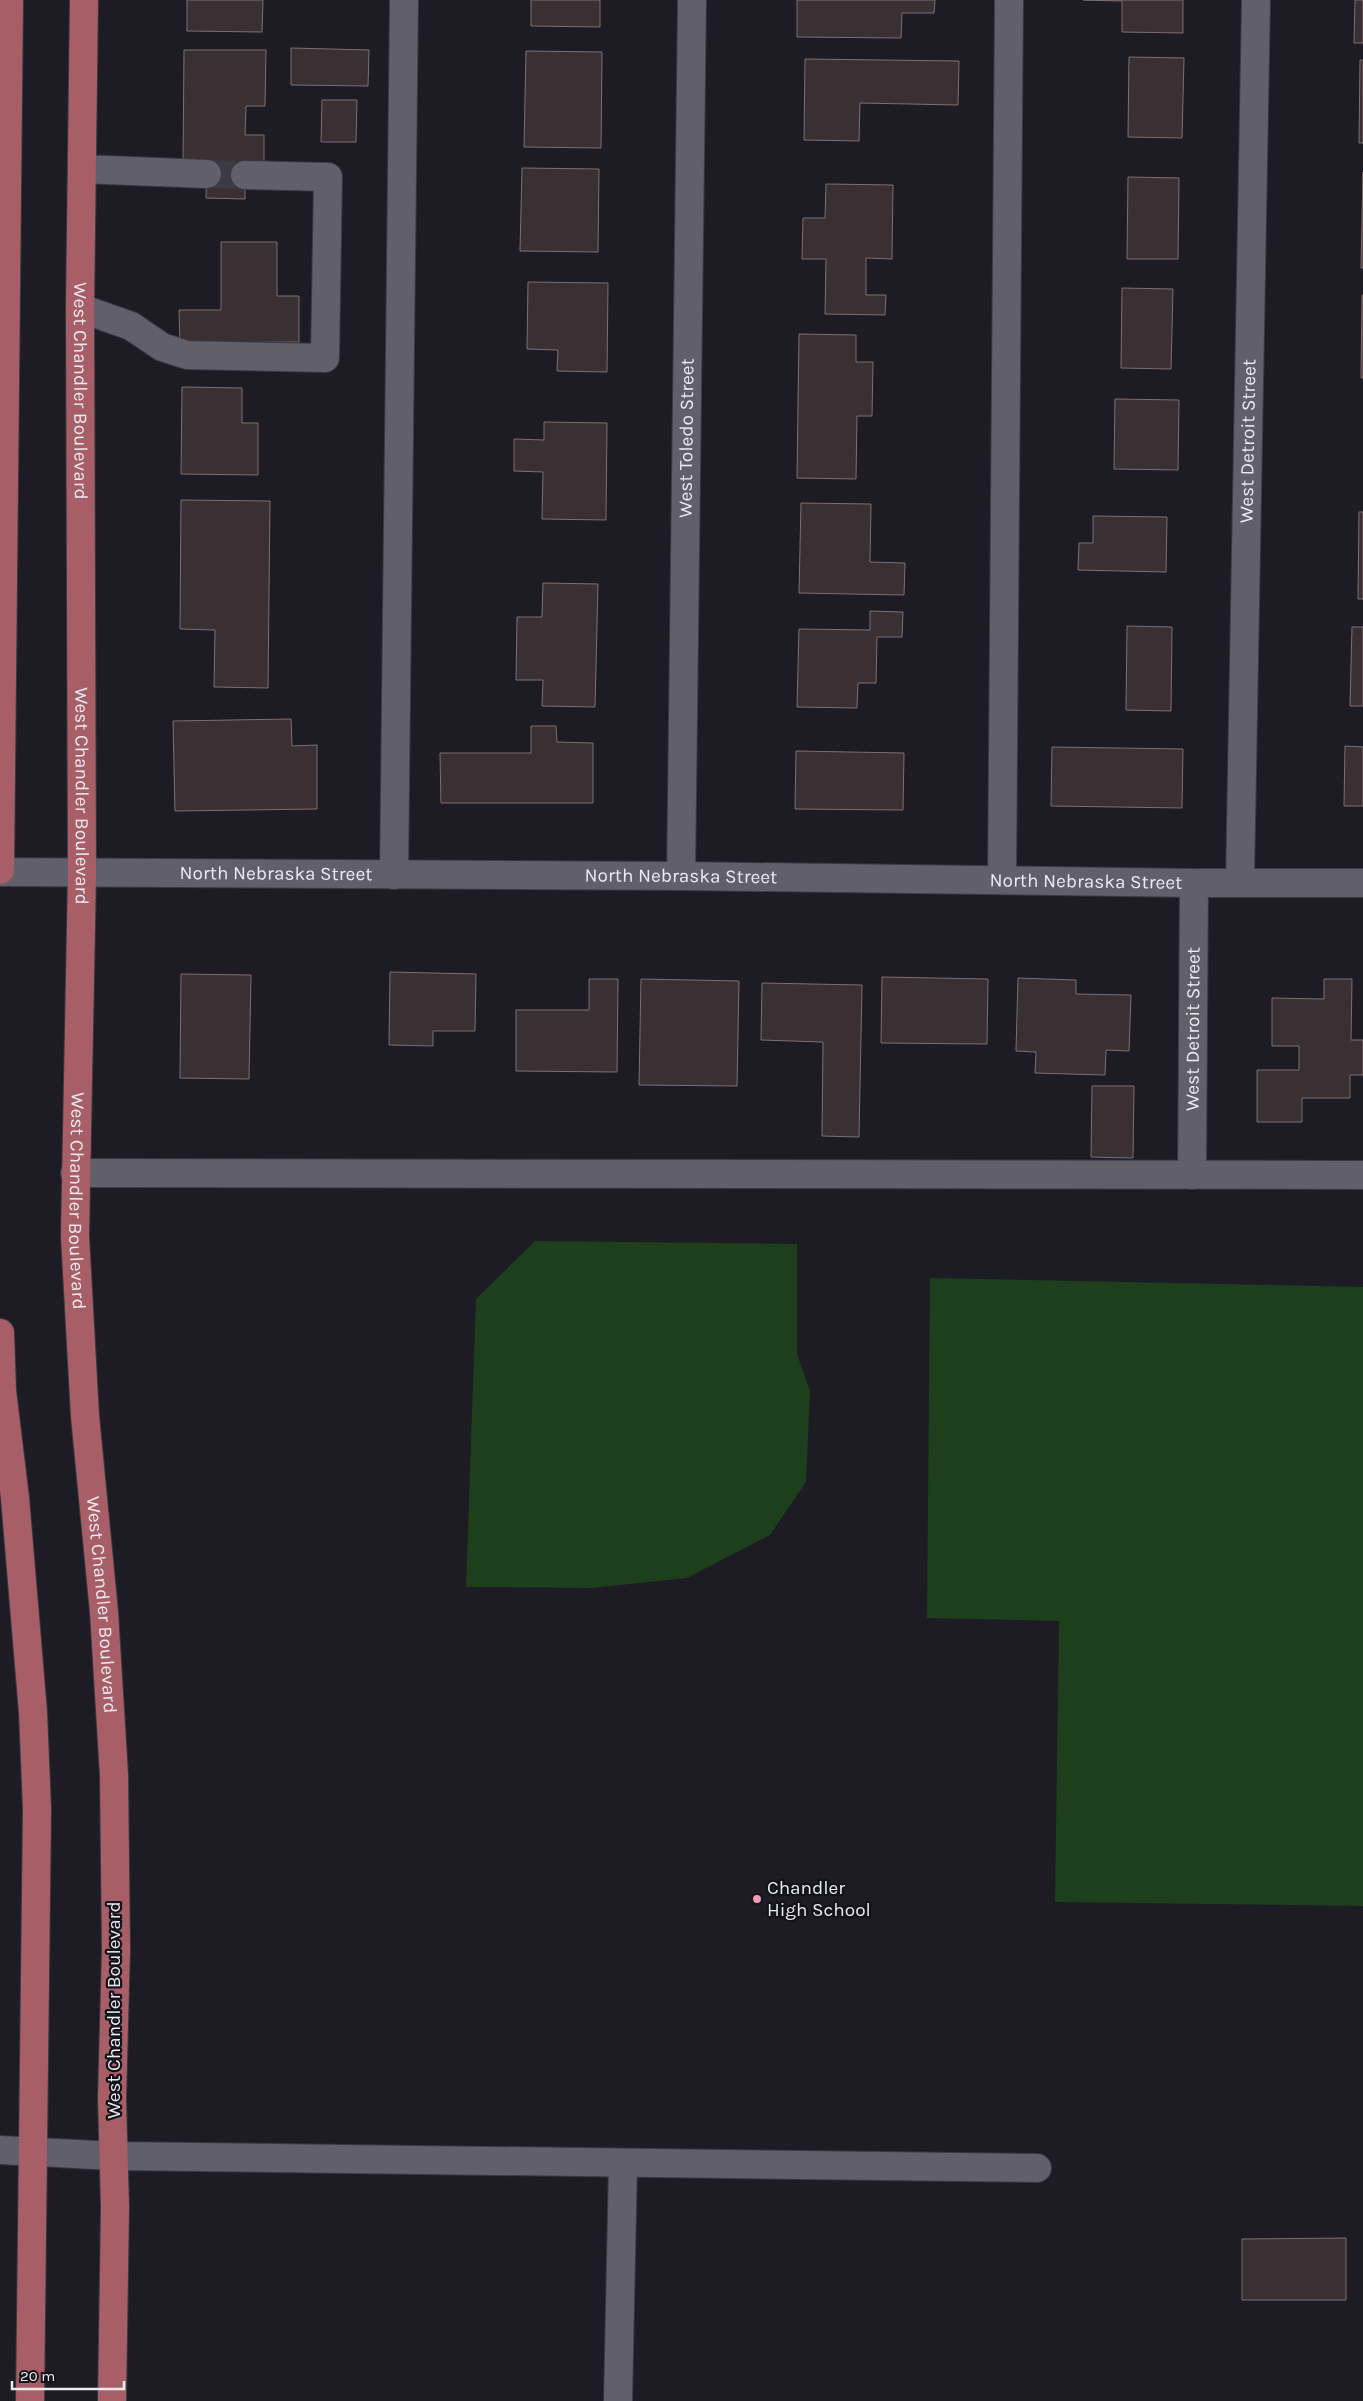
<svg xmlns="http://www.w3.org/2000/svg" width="1363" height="2401" font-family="Karla,sans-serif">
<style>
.green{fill:#1e3f1b}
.building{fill:#3a2f33;stroke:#7c6f73}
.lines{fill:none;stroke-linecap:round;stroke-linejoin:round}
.minor-tunnel{stroke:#3c3b43;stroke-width:28;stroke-dasharray:28 14;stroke-linecap:butt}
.minor-casing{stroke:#393940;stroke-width:30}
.major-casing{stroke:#393940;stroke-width:30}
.minor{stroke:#605f6a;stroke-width:28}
.major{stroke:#a85e66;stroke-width:28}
.poi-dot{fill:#ef9ab8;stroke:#13131b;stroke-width:2}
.labels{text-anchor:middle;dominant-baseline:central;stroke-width:4.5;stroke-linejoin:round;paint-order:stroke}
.street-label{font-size:19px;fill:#eaeaf0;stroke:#13131b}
.poi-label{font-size:19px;fill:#eaeaf0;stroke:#13131b;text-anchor:start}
</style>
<rect width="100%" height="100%" fill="#1d1c25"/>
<!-- green -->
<path class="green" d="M535,1241L797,1244V1354L810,1391L806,1482L770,1535L687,1578L591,1588L466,1587L476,1299Z
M930,1278L1363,1287V1906L1055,1902L1059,1621L927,1618Z"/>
<!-- building -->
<path class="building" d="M187,0H263L262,32L187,31Z
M531,0H600V27L531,26Z
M797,0H935L934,13H902L901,38L797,37Z
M1083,0H1183V33L1122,32V1Z
M1355,0H1363V43H1354Z
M291,48L369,50L368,86L291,85Z
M184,50H266L265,106H246L245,135H264V166H245V199L206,198L207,165H183Z
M526,51L602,52L601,148L524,147Z
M1129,57L1184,58L1182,138L1128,137Z
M805,59L959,61L958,105L860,103L859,141L804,140Z
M1360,60H1363V143H1359Z
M322,100H357L356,142H321Z
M522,168L599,169L598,252L520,251Z
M1363,172V268H1361Z
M1128,177L1179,178L1178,259H1127Z
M826,184L893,185L892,259L866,258V295H886L885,315L825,314L826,259H802L803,218H825Z
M221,242H277V296H299V342L180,343L179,310H221Z
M528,282L608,283L607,372L557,371L558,350L527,349Z
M1122,288L1173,289L1171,369L1121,368Z
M1362,295H1363V378H1361Z
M799,334L856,335V362H873L872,416H857L856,479L797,478Z
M182,387L242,388V423H258V475L181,474Z
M1115,399L1179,400L1178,470L1114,469Z
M544,422L607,423L606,520L542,519L543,472L514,471V439L544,440Z
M181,500L270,501L268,688L214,687L215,630L180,629Z
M801,503L871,504L870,562L905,563L904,595L799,593Z
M1359,512H1363V599H1358Z
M1093,516L1167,517L1166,572L1078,570L1079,543H1093Z
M543,583L598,584L595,707L542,706L543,680H516L517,617H542Z
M870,611L903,612L902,637H877L876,683H858L857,708L797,707L799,629L870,630Z
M1127,626L1172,627L1171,711L1126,710Z
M1352,627H1363V706H1350Z
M291,719L292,746L317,745V809L175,811L173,721Z
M531,726H556L557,742L593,743V803H441L440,753H531Z
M1345,746L1363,747V806H1344Z
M1052,747L1183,749L1182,808L1051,806Z
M796,751L904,753L903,810L795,809Z
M390,972L476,974L475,1031H433V1046L389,1045Z
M181,974L251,975L249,1079L180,1078Z
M882,977L988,979L987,1044L881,1043Z
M1018,978L1076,980V994L1131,995L1129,1051L1106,1050L1105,1075L1035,1073L1036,1052L1016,1051Z
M589,979H618L617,1072L516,1071V1010H589Z
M641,979L739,981L737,1086L639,1085Z
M1324,979H1352L1351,1040H1363V1075H1350V1098H1302V1122H1257V1070H1299V1046H1272V998L1324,999Z
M762,983L862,985L859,1137L822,1136L823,1042L761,1040Z
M1092,1086H1134L1133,1158L1091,1157Z
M1346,2238V2300H1242V2239Z"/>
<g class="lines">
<!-- minor-tunnel -->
<path class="minor-tunnel" d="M207,174L245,175"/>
<!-- minor casing -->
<g class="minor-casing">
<g id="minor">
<path d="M82,169L207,174"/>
<path d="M80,308L131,326L162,347L187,355L325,358L328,177L245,175"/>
<path id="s1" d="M0,872L681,876L1194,883H1363"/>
<path d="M394,875L404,0"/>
<path id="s2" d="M681,876L692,0"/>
<path d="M1002,879L1009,0"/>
<path id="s3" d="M1240,881L1256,0"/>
<path d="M75,1173L1363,1175"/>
<path id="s4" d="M1192,1175L1194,883"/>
<path d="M0,2150L114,2156L1037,2168"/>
<path d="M618,2401L623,2163"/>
</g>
</g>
<!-- major casing -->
<g class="major-casing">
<g id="major">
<path id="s5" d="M84,0L80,308L82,874L75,1236L85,1416L104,1612L114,1775L116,1949L112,2099L115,2207L112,2401"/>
<path d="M0,870L9,0"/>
<path d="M0,1333L2,1391L15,1498L33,1712L37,1809L30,2401"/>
</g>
</g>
<!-- minor -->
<use href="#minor" class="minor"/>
<!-- major -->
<use href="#major" class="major"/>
</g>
<!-- markers -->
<circle class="poi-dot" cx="757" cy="1899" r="5"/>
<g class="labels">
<!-- street labels -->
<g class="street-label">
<text stroke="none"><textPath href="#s5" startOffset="391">West Chandler Boulevard</textPath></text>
<text stroke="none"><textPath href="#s2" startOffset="438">West Toledo Street</textPath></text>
<text stroke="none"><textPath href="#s3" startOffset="440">West Detroit Street</textPath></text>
<text stroke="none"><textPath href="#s5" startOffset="796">West Chandler Boulevard</textPath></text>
<text stroke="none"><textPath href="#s1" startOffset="276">North Nebraska Street</textPath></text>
<text stroke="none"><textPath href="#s1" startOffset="681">North Nebraska Street</textPath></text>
<text stroke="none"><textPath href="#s1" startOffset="1086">North Nebraska Street</textPath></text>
<text stroke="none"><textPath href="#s4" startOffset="146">West Detroit Street</textPath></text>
<text stroke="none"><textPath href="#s5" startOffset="1201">West Chandler Boulevard</textPath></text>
<text stroke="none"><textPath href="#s5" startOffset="1606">West Chandler Boulevard</textPath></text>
<text transform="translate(114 2010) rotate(-90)">West Chandler Boulevard</text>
</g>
<!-- poi labels -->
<g class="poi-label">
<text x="767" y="1888">Chandler<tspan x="767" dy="22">High School</tspan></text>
</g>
</g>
<!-- scale -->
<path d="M12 2381v8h112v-8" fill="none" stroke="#eaeaf0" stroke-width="2.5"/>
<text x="20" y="2381" font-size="15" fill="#eaeaf0" stroke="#13131b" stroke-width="4" paint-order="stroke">20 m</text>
</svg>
